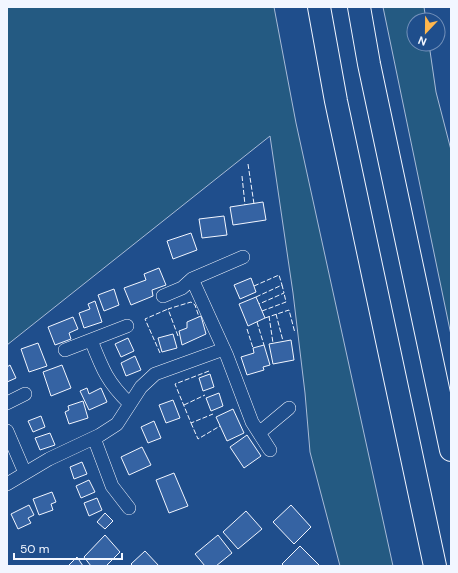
<svg xmlns="http://www.w3.org/2000/svg" width="458" height="573" font-family="'DM Sans',sans-serif">
<style>
.green{fill:#245a82;stroke:#a8bbd7}
.building{fill:#3563a3;stroke:#f2f6ff}
.lines{fill:none;stroke-linecap:round;stroke-linejoin:round}
.street-casing{stroke:#f2f6ff;stroke-width:14}
.highway-casing{stroke:#f2f6ff;stroke-width:24}
.street{stroke:#1f4e8c;stroke-width:13}
.highway{stroke:#1f4e8c;stroke-width:22}
.fence{stroke:#f2f6ff;stroke-width:1;stroke-dasharray:5 2;stroke-linecap:butt}
</style>
<rect width="100%" height="100%" fill="#1f4e8c"/>
<!-- green -->
<path class="green" d="M7,7H274L296,123L393,566H340L310,452L305,393L293,293L270,136L7,345Z
M383,7H424L426,20H414V44H429L436,92L451,150V335Z"/>
<!-- building -->
<path class="building" d="M263,202L266,220L233,225L230,207Z
M224,216L227,235L202,238L199,219Z
M191,233L197,250L173,259L167,241Z
M159,268L166,285L152,290L153,296L131,305L124,288L146,280L144,274Z
M251,278L256,292L240,299L234,285Z
M114,289L119,305L104,311L98,295Z
M256,297L265,318L248,326L239,304Z
M95,301L102,322L84,328L79,313L90,309L88,304Z
M201,316L206,334L182,345L179,331L187,328V322Z
M73,317L78,329L69,333L71,339L55,345L48,327Z
M173,334L177,348L162,352L158,338Z
M128,338L134,351L121,357L115,344Z
M291,340L294,360L273,364L269,344Z
M38,343L47,366L29,372L21,349Z
M264,345L270,365L263,367L264,370L247,375L241,357L254,353L253,348Z
M135,356L141,370L126,376L121,363Z
M10,365L16,378L7,382V367Z
M62,365L71,388L51,396L43,372Z
M210,374L214,387L203,391L199,378Z
M87,388L89,394L101,388L107,402L89,410L80,391Z
M219,393L223,406L211,411L206,398Z
M173,400L180,418L166,423L159,405Z
M83,401L88,418L69,424L65,412L69,410L68,406Z
M233,409L244,433L227,441L216,417Z
M41,416L45,427L33,432L28,421Z
M154,421L161,438L148,443L141,427Z
M50,433L55,445L40,450L35,438Z
M247,435L261,456L244,468L230,447Z
M142,447L151,465L129,475L121,457Z
M82,462L87,474L74,479L70,467Z
M174,473L188,506L169,513L156,480Z
M89,480L95,492L81,498L76,486Z
M52,492L56,502L51,504L53,510L39,515L33,499Z
M97,498L102,510L89,516L84,503Z
M29,505L34,515L28,518L31,523L18,529L11,514Z
M291,505L311,527L294,544L273,522Z
M246,511L262,529L238,549L223,532Z
M105,513L113,521L105,529L97,522Z
M105,535L120,552L106,566H91L84,557Z
M218,535L232,553L216,566H205L195,554Z
M300,546L320,566H284L282,564Z
M145,551L159,566H133L131,564Z
M77,557L83,566H68Z"/>
<g class="lines">
<!-- street casing -->
<g class="street-casing">
<path id="street" d="M192,279L227,356L252,422L270,450
M163,296L182,288L192,279L243,257
M91,340C102,368 107,382 129,403
M65,350L127,326
M7,403L25,394
M7,431L25,473
M259,433L289,408
M94,438L112,486L129,508
M7,484L49,459L100,435L117,424L141,387L155,374L224,349"/>
</g>
<!-- highway casing -->
<g class="highway-casing">
<path id="highway" d="M319,7L336,101L435,566
M359,7L369,64L451,450"/>
</g>
<!-- street -->
<use href="#street" class="street"/>
<!-- highway -->
<use href="#highway" class="highway"/>
<!-- fence -->
<path class="fence" d="M248,164L254,204
M242,176L245,205
M254,286L279,275L282,285
M256,297L282,285L284,293L259,304
M262,311L286,302L284,293
M276,314L283,341
M269,316L273,343
M265,318L289,310L295,333
M257,322L264,345
M247,329L253,348
M178,336L168,309L191,302L195,305L199,317
M160,353L145,319L168,309
M209,371L175,384L191,423L213,414
M184,405L205,395
M191,423L198,439L220,426"/>
</g>
<!-- border -->
<rect width="458" height="573" fill="none" stroke="#f2f6ff" stroke-width="16"/>
<!-- north arrow -->
<g transform="translate(426 32) rotate(202)"><circle r="19" fill="#1f4e8c" stroke="#7391ba"/>
<path d="M0-3L7 15L0 10L-7 15Z" fill="#ffb74d"/>
<text y="-6" font-size="11" font-weight="bold" text-anchor="middle" fill="#f2f6ff">N</text>
</g>
<!-- scale -->
<path d="M14 553v6h108v-6" fill="none" stroke="#f2f6ff" stroke-width="2"/>
<text x="20" y="553" font-size="12" fill="#f2f6ff" stroke="#1f4e8c" stroke-width="3" paint-order="stroke">50 m</text>
</svg>
